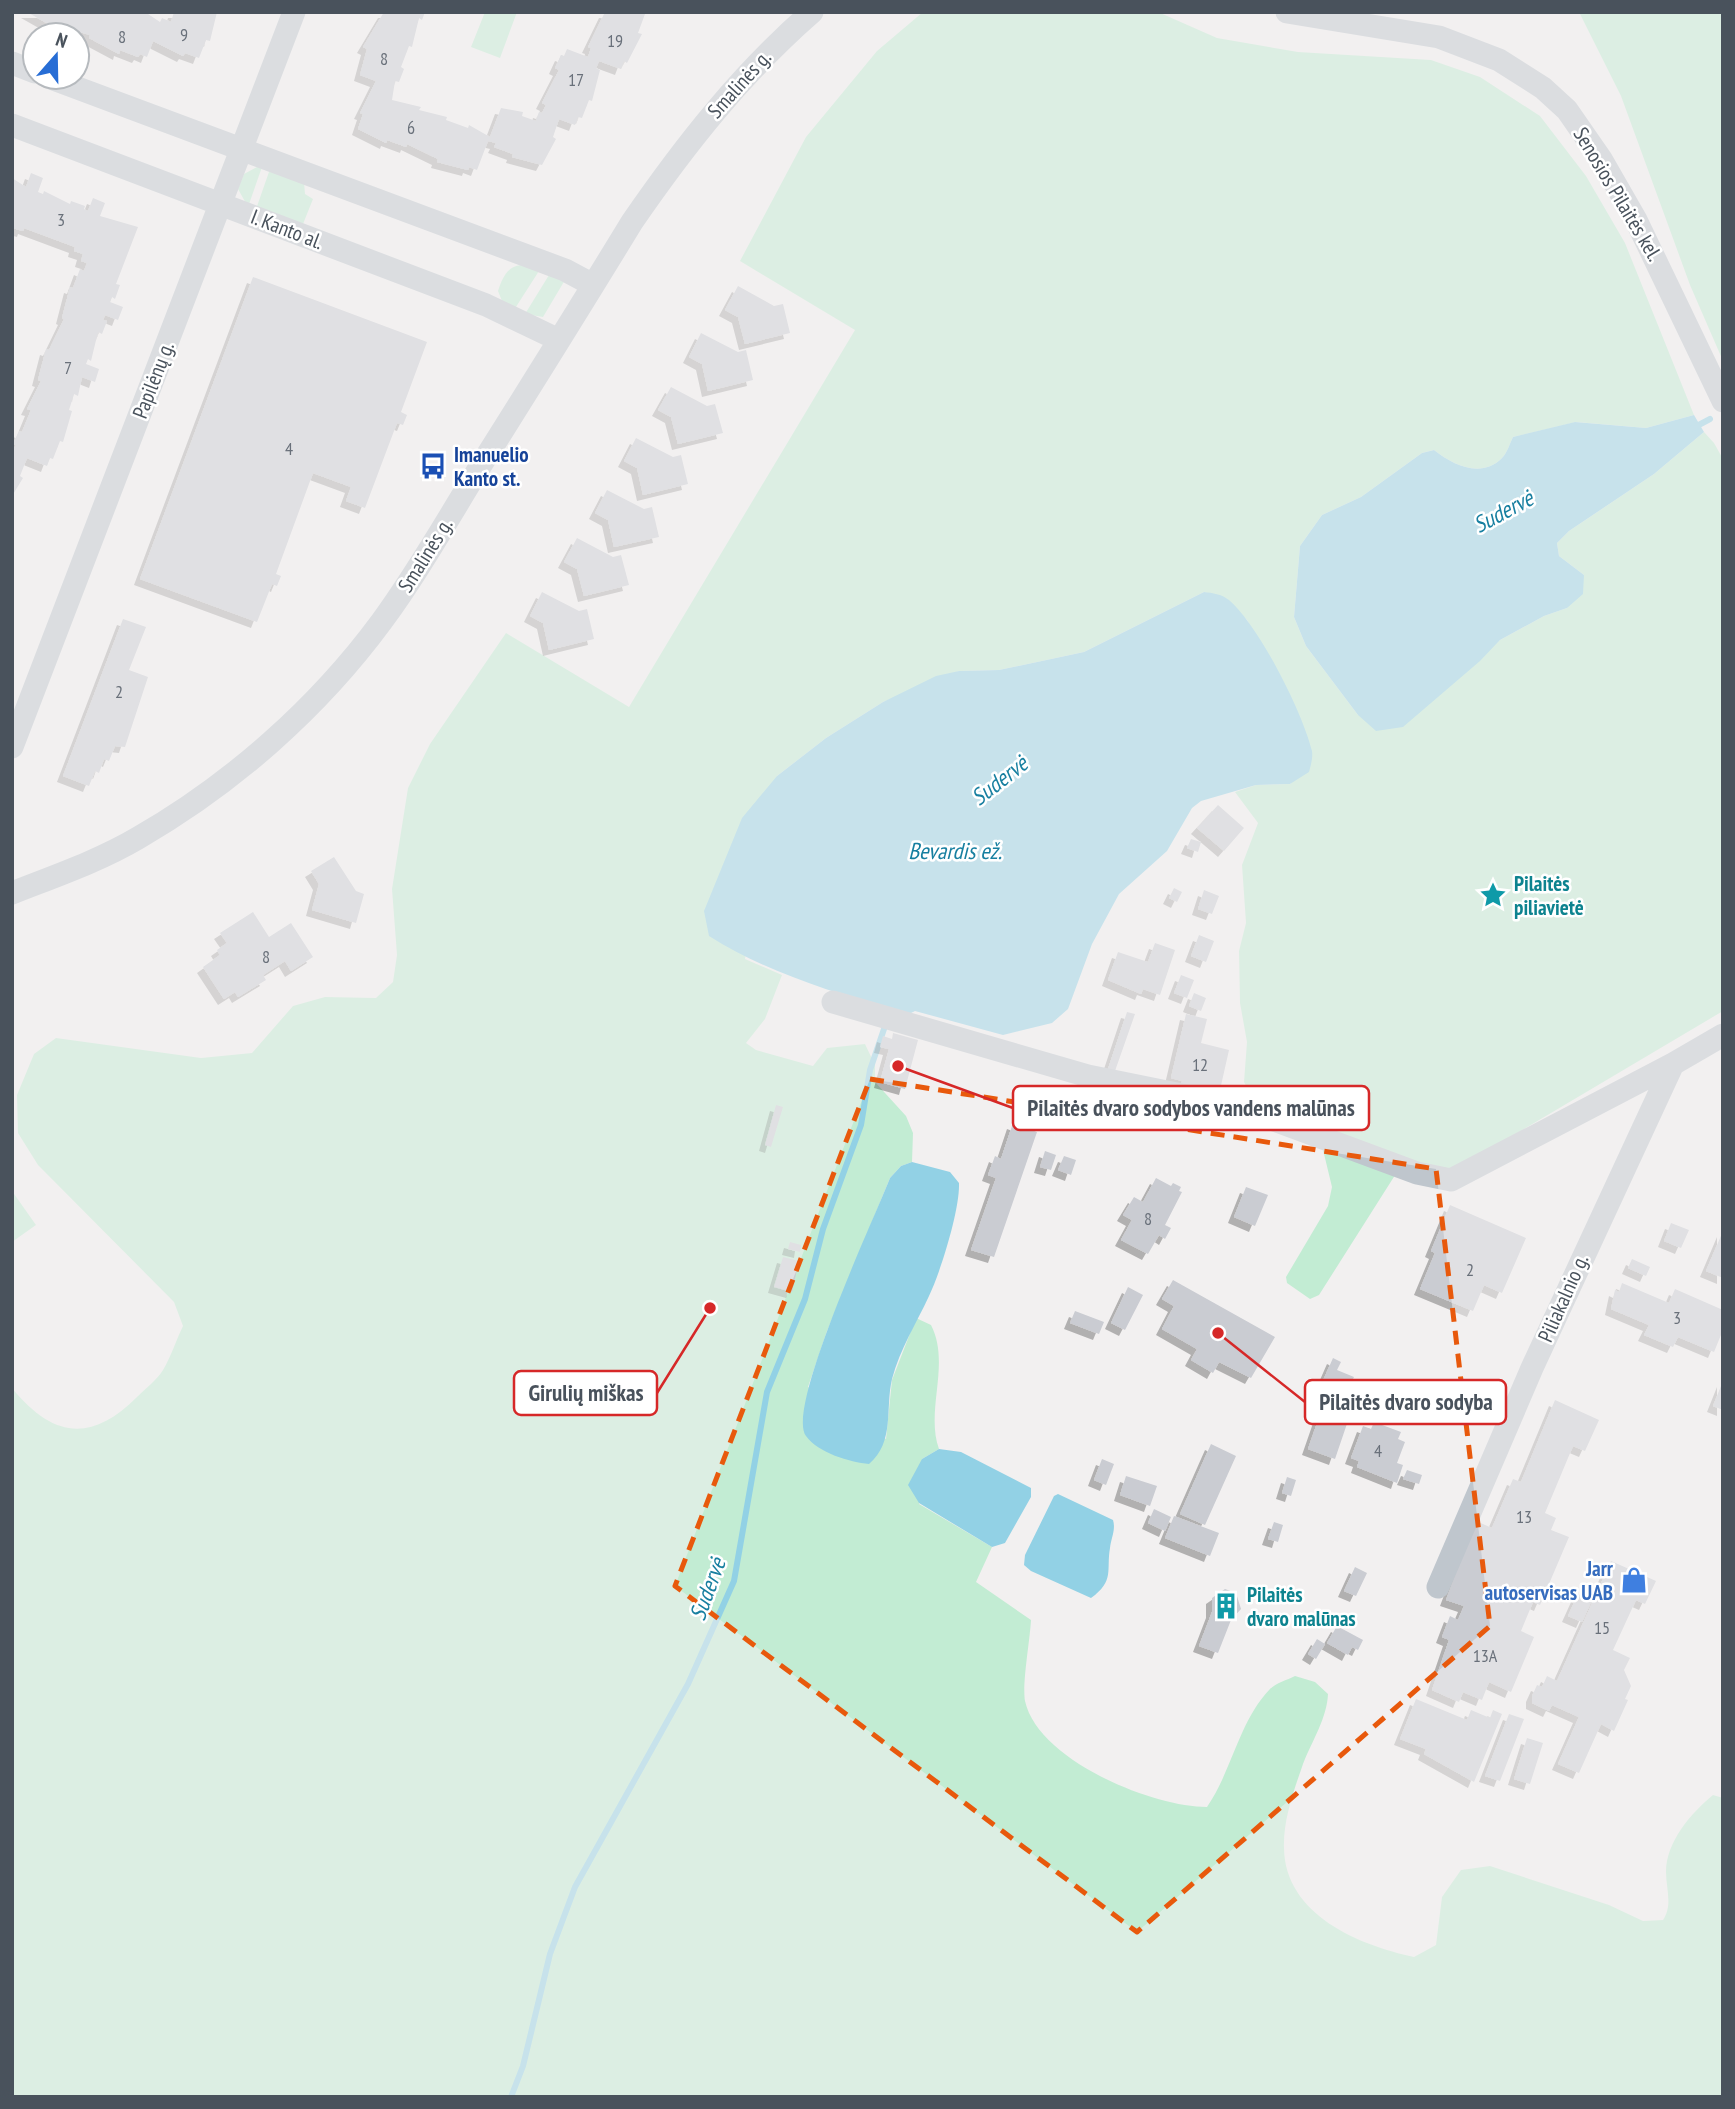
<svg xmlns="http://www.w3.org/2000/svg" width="1735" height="2109" font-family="'PT Sans Narrow',sans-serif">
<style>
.green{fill:#c2ecd3}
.water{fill:#92d1e5}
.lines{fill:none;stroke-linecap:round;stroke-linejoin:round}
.stream{stroke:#92d1e5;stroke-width:6}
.building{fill:#caccd2;filter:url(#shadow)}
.street{stroke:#bfc6cd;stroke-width:23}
.marked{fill:none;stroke:#e8590c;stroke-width:5;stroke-dasharray:14 9;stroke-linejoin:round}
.labels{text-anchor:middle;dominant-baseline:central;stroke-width:5;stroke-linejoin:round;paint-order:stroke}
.number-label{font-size:18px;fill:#69707a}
.street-label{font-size:21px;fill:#49525c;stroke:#fff}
.transit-label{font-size:21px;font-weight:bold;fill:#164399;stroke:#fff;text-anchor:start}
.culture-label{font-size:21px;font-weight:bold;fill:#0d838f;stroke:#fff;text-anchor:start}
.shop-label{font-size:21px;font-weight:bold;fill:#366cbe;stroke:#fff;text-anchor:end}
.water-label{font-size:23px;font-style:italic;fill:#177fa0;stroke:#fff}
.leader{fill:none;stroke:#d62828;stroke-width:2.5}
.callout-dot{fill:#d62828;stroke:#fff;stroke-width:2.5}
.callout{fill:#fff;stroke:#d62828;stroke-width:2.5}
.callout-label{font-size:23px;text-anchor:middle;font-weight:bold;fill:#49525c}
</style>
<defs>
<filter id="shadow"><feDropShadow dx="-6" dy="6" stdDeviation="0" flood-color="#0004"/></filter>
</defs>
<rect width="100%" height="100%" fill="#f2f0f0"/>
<!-- green -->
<path class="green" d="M485,12H517L500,58L471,47Z
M923,12H1158L1217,38L1298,52L1431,60L1480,77L1540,116L1586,176L1625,243L1694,415L1646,428L1576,422L1513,437C1510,443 1507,453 1502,458C1481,479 1453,465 1434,450L1422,453L1361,497L1322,515L1300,546L1294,617L1306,646L1358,715L1452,684L1500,640L1544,616L1567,608L1584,575L1559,556L1557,543L1569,531L1654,474L1704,432L1714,443L1723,459V1011L1460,1167L1444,1169L1404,1161L1319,1295L1310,1299L1287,1283L1286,1277L1328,1206L1332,1187L1318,1129L1254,1101L1244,1082L1247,1042L1240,1003L1239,951L1246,923L1242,865L1258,823L1235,792L1256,785L1291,784L1289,696L1247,620L1227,599L1204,592L1084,652L999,670L959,671L883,702L826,738L777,776L745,959L782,975L765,1019L746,1043L756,1050L813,1066L827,1048L865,1044L875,1065V1082L906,1116L913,1133L912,1162L901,1166L890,1178L827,1331L808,1387L886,1439L892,1380L916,1318L931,1325C951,1364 925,1410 939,1449L922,1459L919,1504L992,1547L976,1582L1031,1620C1030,1640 1022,1684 1025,1701C1038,1760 1152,1807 1207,1807C1232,1771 1239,1721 1270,1689C1276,1683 1287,1680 1295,1676L1315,1682L1328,1694C1327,1718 1312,1741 1303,1764C1294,1790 1283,1820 1284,1848C1285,1915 1359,1945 1414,1957L1436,1945L1442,1897L1461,1870L1490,1866L1609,1905L1643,1921L1663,1920C1673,1905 1666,1889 1666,1872C1666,1842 1691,1813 1713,1795L1723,1798V2097H12V1388C53,1438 91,1443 137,1397C145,1389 157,1380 163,1370C171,1357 176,1340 183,1326L174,1302L38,1165L18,1133L17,1095L34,1054L56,1038L201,1058L252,1053L293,1006L325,997L376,998L393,982L397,955L392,889L408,788L430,744L506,633L629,707L855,330L740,261L806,137L877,51Z
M1579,12H1723V361L1690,285L1621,96Z
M257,167H262L248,207L238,189L244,174Z
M270,169L304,182L305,194L313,199L301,229L255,212Z
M521,265L539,271L514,310L504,306L498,291C502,279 507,266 521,265Z
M549,275L565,280L543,317L525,314Z
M12,1191L36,1225L12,1242Z"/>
<!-- water -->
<path class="water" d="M1694,415L1704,432L1654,474L1569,531L1557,543L1559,556L1584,575L1583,594L1567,608L1544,616L1500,640L1480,661L1403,727L1376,731L1358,715L1306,646L1294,617L1300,546L1322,515L1361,497L1422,453L1434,450C1453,465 1481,479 1502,458C1507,453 1510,443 1513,437L1575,422L1646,428Z
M1204,592C1213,593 1221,594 1229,600C1259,626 1302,711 1312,751C1313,757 1311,765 1309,772L1290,784L1256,785L1201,801L1192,808L1167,851L1119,894L1092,944L1068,1009L1052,1023L1003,1035L915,1011L909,1014L891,1010C828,990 766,972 709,936L704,911L742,818L777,776L826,738L883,702L936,676L959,671L999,670L1084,652Z
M912,1162L950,1172L959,1183C960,1209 941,1271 929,1296C916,1324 900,1349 892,1379C885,1409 895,1442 869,1464C850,1462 818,1453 806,1436C785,1409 875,1217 890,1178L901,1166Z
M939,1449L961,1452L1031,1488V1497L1005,1543L992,1547L919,1503L908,1485L922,1459Z
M1058,1494L1113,1520C1116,1530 1111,1538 1110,1548C1106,1570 1115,1581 1091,1598L1031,1571L1024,1565L1025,1555L1054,1496Z"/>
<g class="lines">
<!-- stream -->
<path class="stream" d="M1693,428L1710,419
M511,2097L523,2066L550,1954L575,1887L688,1684L734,1581L767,1392L805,1299L823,1229L861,1125L870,1070L884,1029"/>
</g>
<!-- building -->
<path class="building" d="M27,12H145L160,22L162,18L171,22L174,12H217L210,41L206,40L199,58L185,53L183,56L153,41L147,57L140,54L138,57L120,50L119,54L89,38L90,35L58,26L57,29Z
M384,12H425L422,20L419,18L412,47L409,46L401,67L404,69L399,82L395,81L392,100L421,107L419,110L447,117L446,120L468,128L469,125L490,137L501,108L523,112L522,116L536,121L539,112L542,113L546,105L542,103L559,70L555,68L561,55L564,56L567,49L588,57L591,48L588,47L605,12L645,14L638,33L642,34L627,63L624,61L621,69L599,61L596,68L600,70L592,101L589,100L582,118L578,117L575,125L559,119L553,137L556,139L542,165L512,157L513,154L494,147L496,143L488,141L477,170L469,167L468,170L437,162L438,159L407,144L406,147L387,140L386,143L358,129L363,114L360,113L376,81L360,75L367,49L363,47Z
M31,173L43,178L38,192L43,194L44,191L70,204L71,201L85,206L84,209L88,211L93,198L105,203L100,216L138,227L116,284L120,285L115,299L112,297L110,302L123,307L118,320L105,315L103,320L107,321L102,334L98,332L91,361L88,359L86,364L99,369L95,382L82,377L78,396L74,394L69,410L72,411L63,442L60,441L53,459L50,458L47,466L27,458L20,476L23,478L12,496V452L16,445L13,444L19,431L22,432L31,410L27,409L41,381L38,380L46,349L49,350L64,319L62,318L70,287L73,288L80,269L84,271L87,263L81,261L83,254L74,251L75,247L24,228L23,231L12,228V178L26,187Z
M253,277L427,342L401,412L407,415L403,425L397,423L365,508L346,501L351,487L313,473L276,574L281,576L277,586L272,584L257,622L140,579Z
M738,286L774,306L783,304L790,333L745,344L738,317L725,310Z
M701,333L738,352L746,350L753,380L708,391L702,364L689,357Z
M671,387L707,406L715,404L723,433L678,444L671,417L658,410Z
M636,438L673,457L681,455L688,484L643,495L637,468L624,461Z
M607,490L644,509L652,507L659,537L614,547L608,520L595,513Z
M577,538L613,557L621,555L629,585L584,596L577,569L564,562Z
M542,592L579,611L587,609L594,639L549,650L543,623L530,616Z
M123,619L146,627L129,670L148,677L125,747L115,746L109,761L104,759L99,773L95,771L89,786L63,776Z
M1218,805L1244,828L1224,851L1197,828Z
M1191,839L1201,842L1198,852L1187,848Z
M334,857L356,891L364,894L356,923L312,910L319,884L311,871Z
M1174,888L1182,892L1177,902L1169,898Z
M1204,890L1219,896L1212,914L1198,909Z
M253,912L269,937L291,923L313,957L291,971L285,961L263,975L266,980L238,997L235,992L224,999L203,967L220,955L217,950L227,943L220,933Z
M1199,935L1214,941L1206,962L1191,956Z
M1155,943L1175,950L1160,995L1143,989L1141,994L1108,980L1118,952L1148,962Z
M1181,975L1194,980L1187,998L1174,993Z
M1194,993L1206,998L1201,1011L1189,1006Z
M1127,1012L1135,1014L1115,1071L1108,1069Z
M1186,1014L1207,1019L1201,1043L1229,1050L1220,1090L1211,1087L1208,1098L1180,1091L1182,1081L1171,1078Z
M893,1033L918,1040L905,1089L880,1082L889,1049L880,1047L883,1036L892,1039Z
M776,1105L783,1107L771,1147L765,1145Z
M1013,1123L1037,1132L994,1257L971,1250L996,1178L988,1175L995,1156L1001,1159Z
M1045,1151L1056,1155L1051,1170L1040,1167Z
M1064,1156L1076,1160L1071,1175L1058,1170Z
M1156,1178L1171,1186L1173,1183L1181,1187L1179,1191L1182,1192L1165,1225L1171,1228L1165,1239L1159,1235L1148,1254L1121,1240L1132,1220L1123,1215L1134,1197L1143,1202Z
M1246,1187L1268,1195L1255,1226L1234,1217Z
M1450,1205L1526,1238L1502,1293L1484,1285L1473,1311L1420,1289L1435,1253L1431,1251Z
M1671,1223L1689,1230L1681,1248L1664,1241Z
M1723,1231V1278L1706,1271Z
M790,1242L801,1245L800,1252L788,1249Z
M783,1257L799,1261L792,1292L774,1287Z
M1632,1259L1650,1267L1646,1276L1628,1268Z
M1173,1280L1275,1337L1251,1378L1219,1362L1213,1373L1191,1360L1197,1349L1162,1329L1174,1306L1162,1299Z
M1622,1283L1669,1303L1675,1289L1723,1310V1330L1714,1352L1678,1337L1673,1347L1644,1335L1649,1325L1611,1309L1615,1290L1619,1292Z
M1128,1287L1143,1295L1125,1330L1111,1323Z
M1075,1311L1104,1322L1099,1334L1070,1323Z
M1333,1358L1341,1362L1337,1370L1354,1377L1346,1394L1322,1383Z
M1723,1381V1410L1713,1406Z
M1325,1400L1352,1409L1335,1459L1308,1449Z
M1555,1400L1599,1420L1585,1451L1573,1446L1545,1513L1556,1518L1551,1530L1569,1537L1540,1605L1533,1602L1521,1631L1534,1637L1511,1692L1489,1682L1482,1700L1463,1692L1459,1702L1432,1690L1449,1640L1442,1637L1450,1616L1458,1620L1464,1606L1446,1600L1476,1521L1492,1528L1513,1479L1521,1482Z
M1374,1422L1401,1432L1398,1439L1405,1442L1397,1463L1403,1465L1397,1483L1357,1467L1359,1461L1351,1458L1363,1426L1371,1429Z
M1211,1444L1236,1456L1205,1525L1180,1514Z
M1102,1459L1114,1464L1106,1485L1094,1480Z
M1407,1470L1422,1475L1419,1484L1403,1479Z
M1126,1476L1157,1486L1150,1506L1120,1495Z
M1287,1477L1296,1480L1291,1496L1282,1493Z
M1154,1509L1171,1517L1165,1531L1148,1523Z
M1174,1516L1219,1533L1210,1556L1165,1538Z
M1274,1522L1283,1525L1278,1542L1268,1539Z
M1611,1561L1656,1581L1645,1604L1636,1600L1613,1650L1630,1658L1624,1670L1631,1686L1625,1699L1628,1700L1614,1731L1601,1724L1579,1773L1558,1764L1579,1717L1552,1705L1549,1711L1532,1703V1696L1537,1685L1542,1687L1547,1676L1557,1681Z
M1355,1567L1367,1573L1356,1596L1344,1591Z
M1225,1589L1236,1593L1241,1609L1231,1620L1218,1653L1199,1646L1212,1612V1598Z
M1578,1594L1592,1600L1582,1622L1568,1616Z
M1337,1626L1363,1640L1358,1650L1352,1647L1348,1655L1327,1643Z
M1317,1639L1325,1644L1316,1659L1308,1654Z
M1416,1699L1467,1720L1471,1710L1490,1718L1493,1710L1502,1714L1474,1782L1424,1754L1426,1749L1400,1739Z
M1509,1714L1524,1719L1500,1781L1485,1776Z
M1527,1738L1543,1743L1530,1784L1514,1779Z"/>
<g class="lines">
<!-- street -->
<path class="street" d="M1287,12L1439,37L1499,60L1543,88L1567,110L1601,159L1636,220L1723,401
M12,63L35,72
M48,77L565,270L593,285
M12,125L486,305L559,340
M12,747L294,12
M12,893C55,876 99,861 138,838C232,784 318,708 382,621C418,572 449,517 481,465C532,384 582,304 632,222C685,145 741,74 812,12
M833,1002L1088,1076L1236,1106L1417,1173L1451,1180L1673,1064
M1438,1587L1532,1368L1673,1064L1723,1035"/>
</g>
<!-- marked area -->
<path d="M0 0H1735V2109H0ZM870,1079L1436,1169L1490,1626L1137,1932L675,1586Z" fill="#f2f0f0" fill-opacity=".55" fill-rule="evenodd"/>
<path class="marked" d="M870,1079L1436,1169L1490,1626L1137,1932L675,1586Z"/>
<!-- icons -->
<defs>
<g id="bus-bare" transform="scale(2.1)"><path d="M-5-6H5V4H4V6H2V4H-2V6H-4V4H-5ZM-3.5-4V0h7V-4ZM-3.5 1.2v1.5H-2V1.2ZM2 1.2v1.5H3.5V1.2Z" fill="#1a4fb4" stroke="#fff" stroke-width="2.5" paint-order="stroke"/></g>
<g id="sight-bare" transform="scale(2.1)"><path d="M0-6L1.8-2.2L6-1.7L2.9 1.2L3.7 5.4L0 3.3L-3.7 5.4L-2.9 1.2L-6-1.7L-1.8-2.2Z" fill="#0f9aa8" stroke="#fff" stroke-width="2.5" paint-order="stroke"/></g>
<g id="shop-bare" transform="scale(2.1)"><path d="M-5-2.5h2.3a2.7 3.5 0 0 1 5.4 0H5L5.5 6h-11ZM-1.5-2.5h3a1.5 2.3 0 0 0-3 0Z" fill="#3f7fe0" stroke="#fff" stroke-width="2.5" paint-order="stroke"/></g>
<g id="building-bare" transform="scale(2.1)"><path d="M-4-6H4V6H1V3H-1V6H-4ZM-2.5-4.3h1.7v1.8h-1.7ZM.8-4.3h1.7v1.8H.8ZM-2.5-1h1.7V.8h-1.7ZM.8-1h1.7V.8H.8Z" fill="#0f9aa8" stroke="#fff" stroke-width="2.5" paint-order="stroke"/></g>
</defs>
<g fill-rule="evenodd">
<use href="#bus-bare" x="433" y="466"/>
<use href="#sight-bare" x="1493" y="895"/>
<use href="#shop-bare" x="1634" y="1580"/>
<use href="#building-bare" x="1226" y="1606"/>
</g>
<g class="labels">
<!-- number labels -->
<g class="number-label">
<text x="184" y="34">9</text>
<text x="122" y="36">8</text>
<text x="615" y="40">19</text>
<text x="384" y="58">8</text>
<text x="576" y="79">17</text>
<text x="411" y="127">6</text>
<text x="61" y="219">3</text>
<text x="68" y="367">7</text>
<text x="289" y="448">4</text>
<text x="119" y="691">2</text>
<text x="266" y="956">8</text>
<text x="1200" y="1064">12</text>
<text x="1148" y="1218">8</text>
<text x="1470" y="1269">2</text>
<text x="1677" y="1317">3</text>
<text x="1378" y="1450">4</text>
<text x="1524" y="1516">13</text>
<text x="1602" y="1627">15</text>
<text x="1485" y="1655">13A</text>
</g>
<!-- street labels -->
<g class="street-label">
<text transform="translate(739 84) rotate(-48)">Smalinės g.</text>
<text transform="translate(1618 194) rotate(59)">Senosios Pilaitės kel.</text>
<text transform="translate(287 229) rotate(21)">I. Kanto al.</text>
<text transform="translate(153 380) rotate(-69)">Papilėnų g.</text>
<text transform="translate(425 555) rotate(-58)">Smalinės g.</text>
<text transform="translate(1563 1298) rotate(-66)">Piliakalnio g.</text>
</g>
<!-- transit labels -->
<g class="transit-label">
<text x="454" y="454">Imanuelio<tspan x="454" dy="24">Kanto st.</tspan></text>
</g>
<!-- culture labels -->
<g class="culture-label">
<text x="1514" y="883">Pilaitės<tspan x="1514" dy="24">piliavietė</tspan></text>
<text x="1247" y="1594">Pilaitės<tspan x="1247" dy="24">dvaro malūnas</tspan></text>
</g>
<!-- shop labels -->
<g class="shop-label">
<text x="1613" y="1568">Jarr<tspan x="1613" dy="24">autoservisas UAB</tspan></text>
</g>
<!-- water labels -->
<g class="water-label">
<text transform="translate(1503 511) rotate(-28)">Sudervė</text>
<text transform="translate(999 780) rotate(-38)">Sudervė</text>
<text x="955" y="850">Bevardis ež.</text>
<text transform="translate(707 1589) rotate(-70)">Sudervė</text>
</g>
</g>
<!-- callouts -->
<path class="leader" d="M898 1066L1013 1108M710 1308L657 1393M1218 1333L1305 1402"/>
<g class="callout-dot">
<circle cx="898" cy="1066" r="7"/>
<circle cx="710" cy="1308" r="7"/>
<circle cx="1218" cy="1333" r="7"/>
</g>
<g class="callout">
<rect x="1013" y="1086" width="356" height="44" rx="7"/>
<rect x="514" y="1371" width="143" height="44" rx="7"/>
<rect x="1305" y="1380" width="201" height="44" rx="7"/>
</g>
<g class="callout-label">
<text x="1191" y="1116">Pilaitės dvaro sodybos vandens malūnas</text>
<text x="586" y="1401">Girulių miškas</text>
<text x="1406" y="1410">Pilaitės dvaro sodyba</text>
</g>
<!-- border -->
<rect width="1735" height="2109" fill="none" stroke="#49525c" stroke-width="28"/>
<!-- north arrow -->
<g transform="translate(56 56) rotate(20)"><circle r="33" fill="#ffffff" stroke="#b6babe" stroke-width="2"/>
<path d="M0-5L12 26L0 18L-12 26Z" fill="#276dd5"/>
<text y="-10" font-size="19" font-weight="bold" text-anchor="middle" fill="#49525c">N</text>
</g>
</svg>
